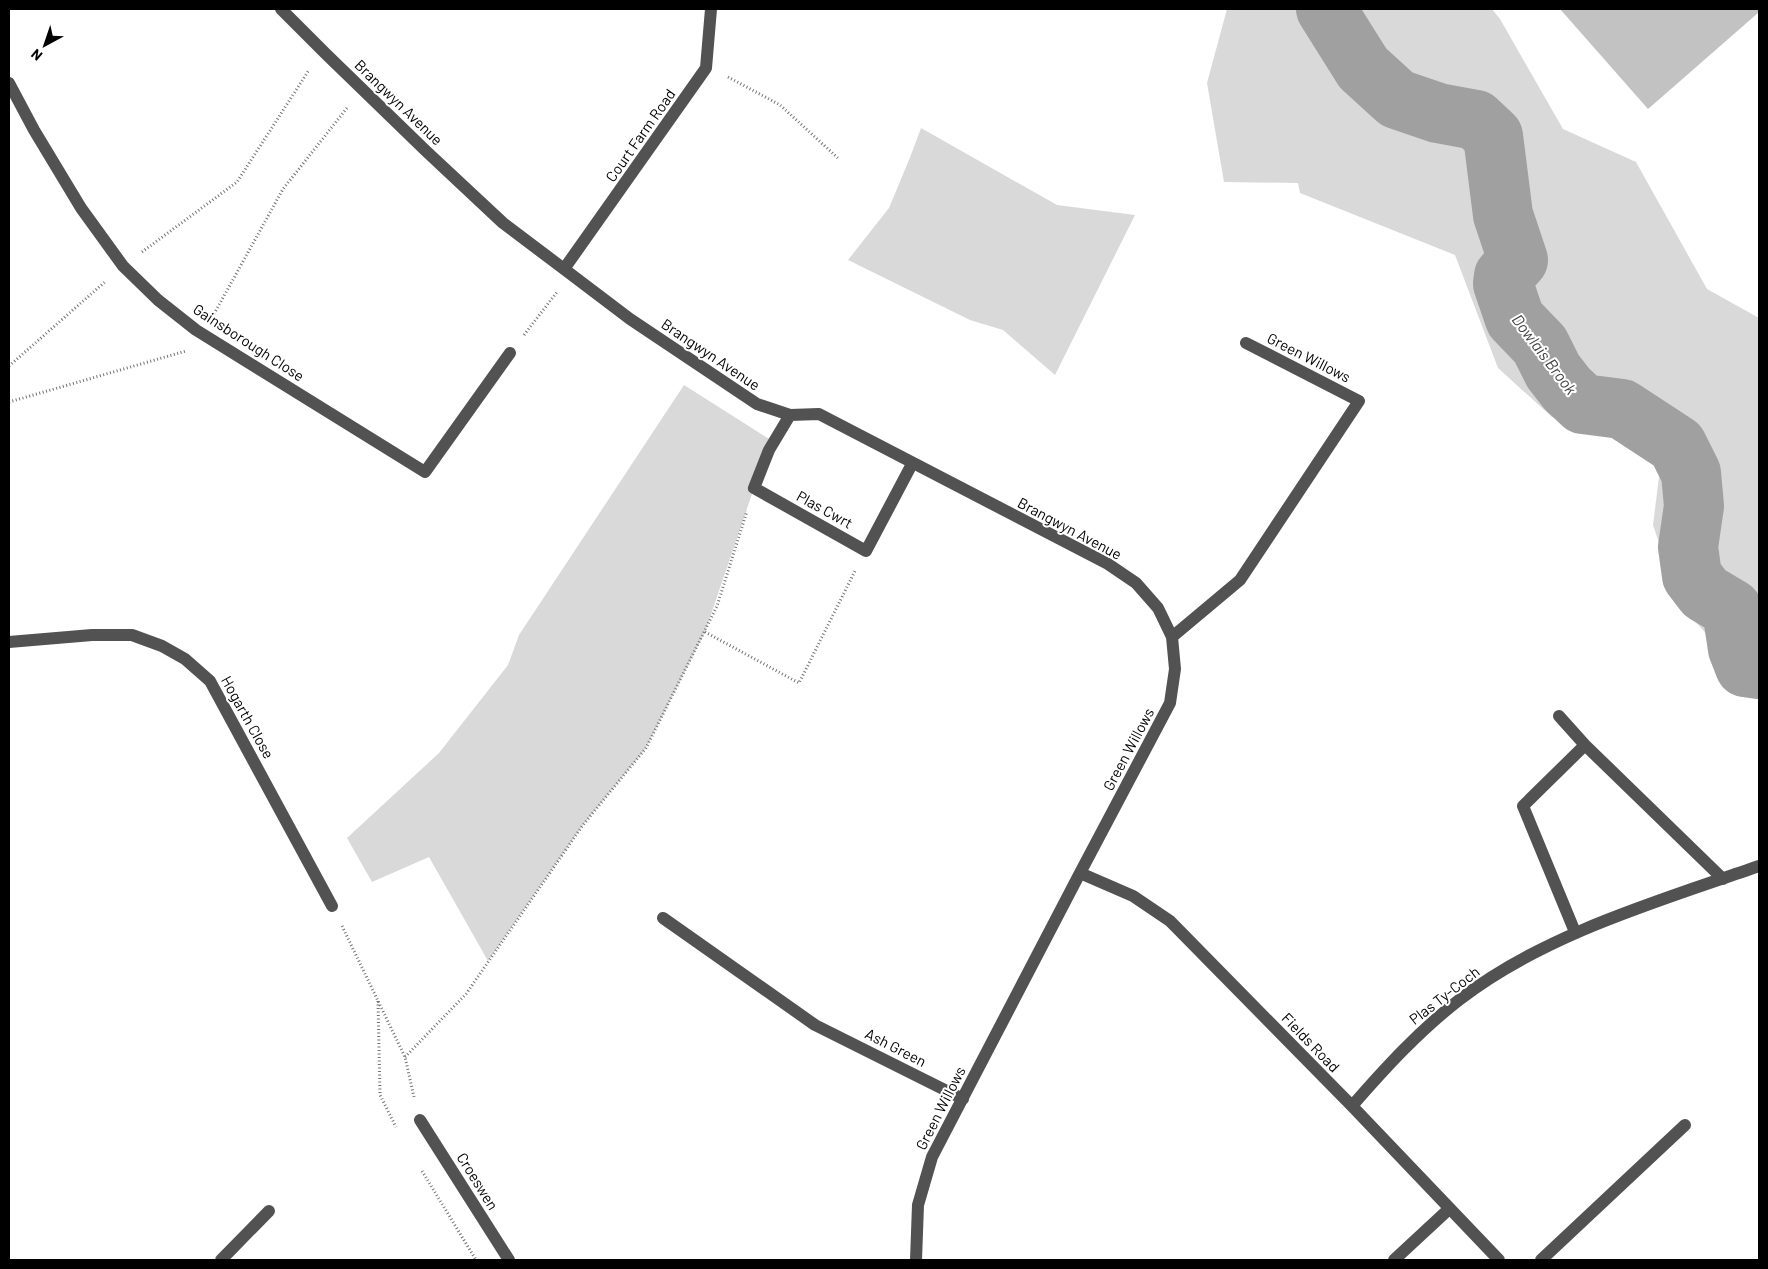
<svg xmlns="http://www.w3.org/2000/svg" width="1768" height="1269" font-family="Barlow,sans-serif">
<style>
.green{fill:#d9d9d9}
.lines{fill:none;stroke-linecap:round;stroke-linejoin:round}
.river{stroke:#a0a0a0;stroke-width:60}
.building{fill:#c2c2c2;filter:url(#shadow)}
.path{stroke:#747474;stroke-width:3;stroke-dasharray:1 2.5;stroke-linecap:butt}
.minor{stroke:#525252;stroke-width:12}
.labels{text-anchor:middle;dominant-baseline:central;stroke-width:4;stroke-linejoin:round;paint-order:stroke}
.street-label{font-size:15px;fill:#000;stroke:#fff}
.water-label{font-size:16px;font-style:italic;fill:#414141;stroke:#fff}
</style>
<defs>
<filter id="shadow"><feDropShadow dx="4.5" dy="-4.5" stdDeviation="0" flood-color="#0004"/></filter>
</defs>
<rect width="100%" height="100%" fill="#fff"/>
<!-- green -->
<path class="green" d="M1227,9H1492L1500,19L1563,129L1636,162L1707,289L1759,318V673L1722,651L1680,605L1653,525L1662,453L1604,417H1552L1498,368L1455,255L1300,193L1298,183L1224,182L1207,83Z
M921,128L1057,205L1135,215L1055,375L1003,330L970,320L848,260L889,208L911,155Z
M684,385L774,442L754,488L705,632L646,748L583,825L488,961L429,857L372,882L347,838L439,753L508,665L519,635Z"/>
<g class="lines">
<!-- river -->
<path class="river" d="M1326,9L1363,68L1397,99L1438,113L1476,120L1493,136L1503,215L1518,260L1504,276L1503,284L1515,319L1540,345L1553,371L1567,389L1583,404L1622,409L1677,445L1691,473L1694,506L1688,547L1692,576L1705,593L1732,609L1738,649L1745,667L1759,669"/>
</g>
<!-- building -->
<path class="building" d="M1560,9H1759V12L1648,109Z"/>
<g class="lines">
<!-- path -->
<path class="path" d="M728,77L780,105L839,159
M142,252L237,182L309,70
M214,314L283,189L347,108
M524,335L557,292
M9,366L106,281
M9,402L186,351
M705,632L799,683L855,571
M342,926L405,1057L414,1097
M378,1001L380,1095L396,1127
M405,1057L466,994L583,825L646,748L717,606L747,511
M422,1171L476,1260"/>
<!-- minor -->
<path class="minor" d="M281,9L326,54L426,151L503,223L564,269L630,319L757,404L790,415L819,414L1108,564L1136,583L1158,608L1172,637
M9,83L34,130L81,208L123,266L158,300L196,330L425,472L510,353
M564,269L706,68L711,9
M790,415L769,450L754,488L866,551L912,464
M9,642L92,635H132L162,646L185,659L210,681L332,906
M1559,716L1585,745L1723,879
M1080,873L1133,896L1170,921L1352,1106L1499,1260
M663,918L815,1025L963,1099
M1575,932L1523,806L1585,745
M1352,1106C1385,1068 1419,1031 1459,1000C1544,934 1659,901 1759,866
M420,1120L509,1260
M221,1260L269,1211
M916,1260L918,1205L932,1157L1080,873L1170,703L1175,669L1172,637L1240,580L1359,401L1246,343
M1394,1260L1449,1209
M1541,1260L1685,1125"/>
</g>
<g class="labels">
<!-- street labels -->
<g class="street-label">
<text transform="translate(399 102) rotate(44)">Brangwyn Avenue</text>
<text transform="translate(640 135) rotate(-55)">Court Farm Road</text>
<text transform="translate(249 342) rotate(33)">Gainsborough Close</text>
<text transform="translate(711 354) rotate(34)">Brangwyn Avenue</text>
<text transform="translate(1309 357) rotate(27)">Green Willows</text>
<text transform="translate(825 509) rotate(29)">Plas Cwrt</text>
<text transform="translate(1070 528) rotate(28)">Brangwyn Avenue</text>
<text transform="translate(248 717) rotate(61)">Hogarth Close</text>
<text transform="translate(1128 749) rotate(-62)">Green Willows</text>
<text transform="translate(1444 995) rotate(-38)">Plas Ty-Coch</text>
<text transform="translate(1311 1042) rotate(46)">Fields Road</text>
<text transform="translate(896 1047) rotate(27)">Ash Green</text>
<text transform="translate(940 1108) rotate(-63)">Green Willows</text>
<text transform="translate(478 1181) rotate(58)">Croeswen</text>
</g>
<!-- water labels -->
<g class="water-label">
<text transform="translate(1545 354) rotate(53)">Dowlais Brook</text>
</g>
</g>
<!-- border -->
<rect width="1768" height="1269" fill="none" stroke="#000000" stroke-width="20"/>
<!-- north arrow -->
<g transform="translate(45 45) rotate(220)" stroke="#ffffff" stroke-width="4" paint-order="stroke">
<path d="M0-4L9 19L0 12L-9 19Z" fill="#000000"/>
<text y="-8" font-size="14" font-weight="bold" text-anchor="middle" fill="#000000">N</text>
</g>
</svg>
